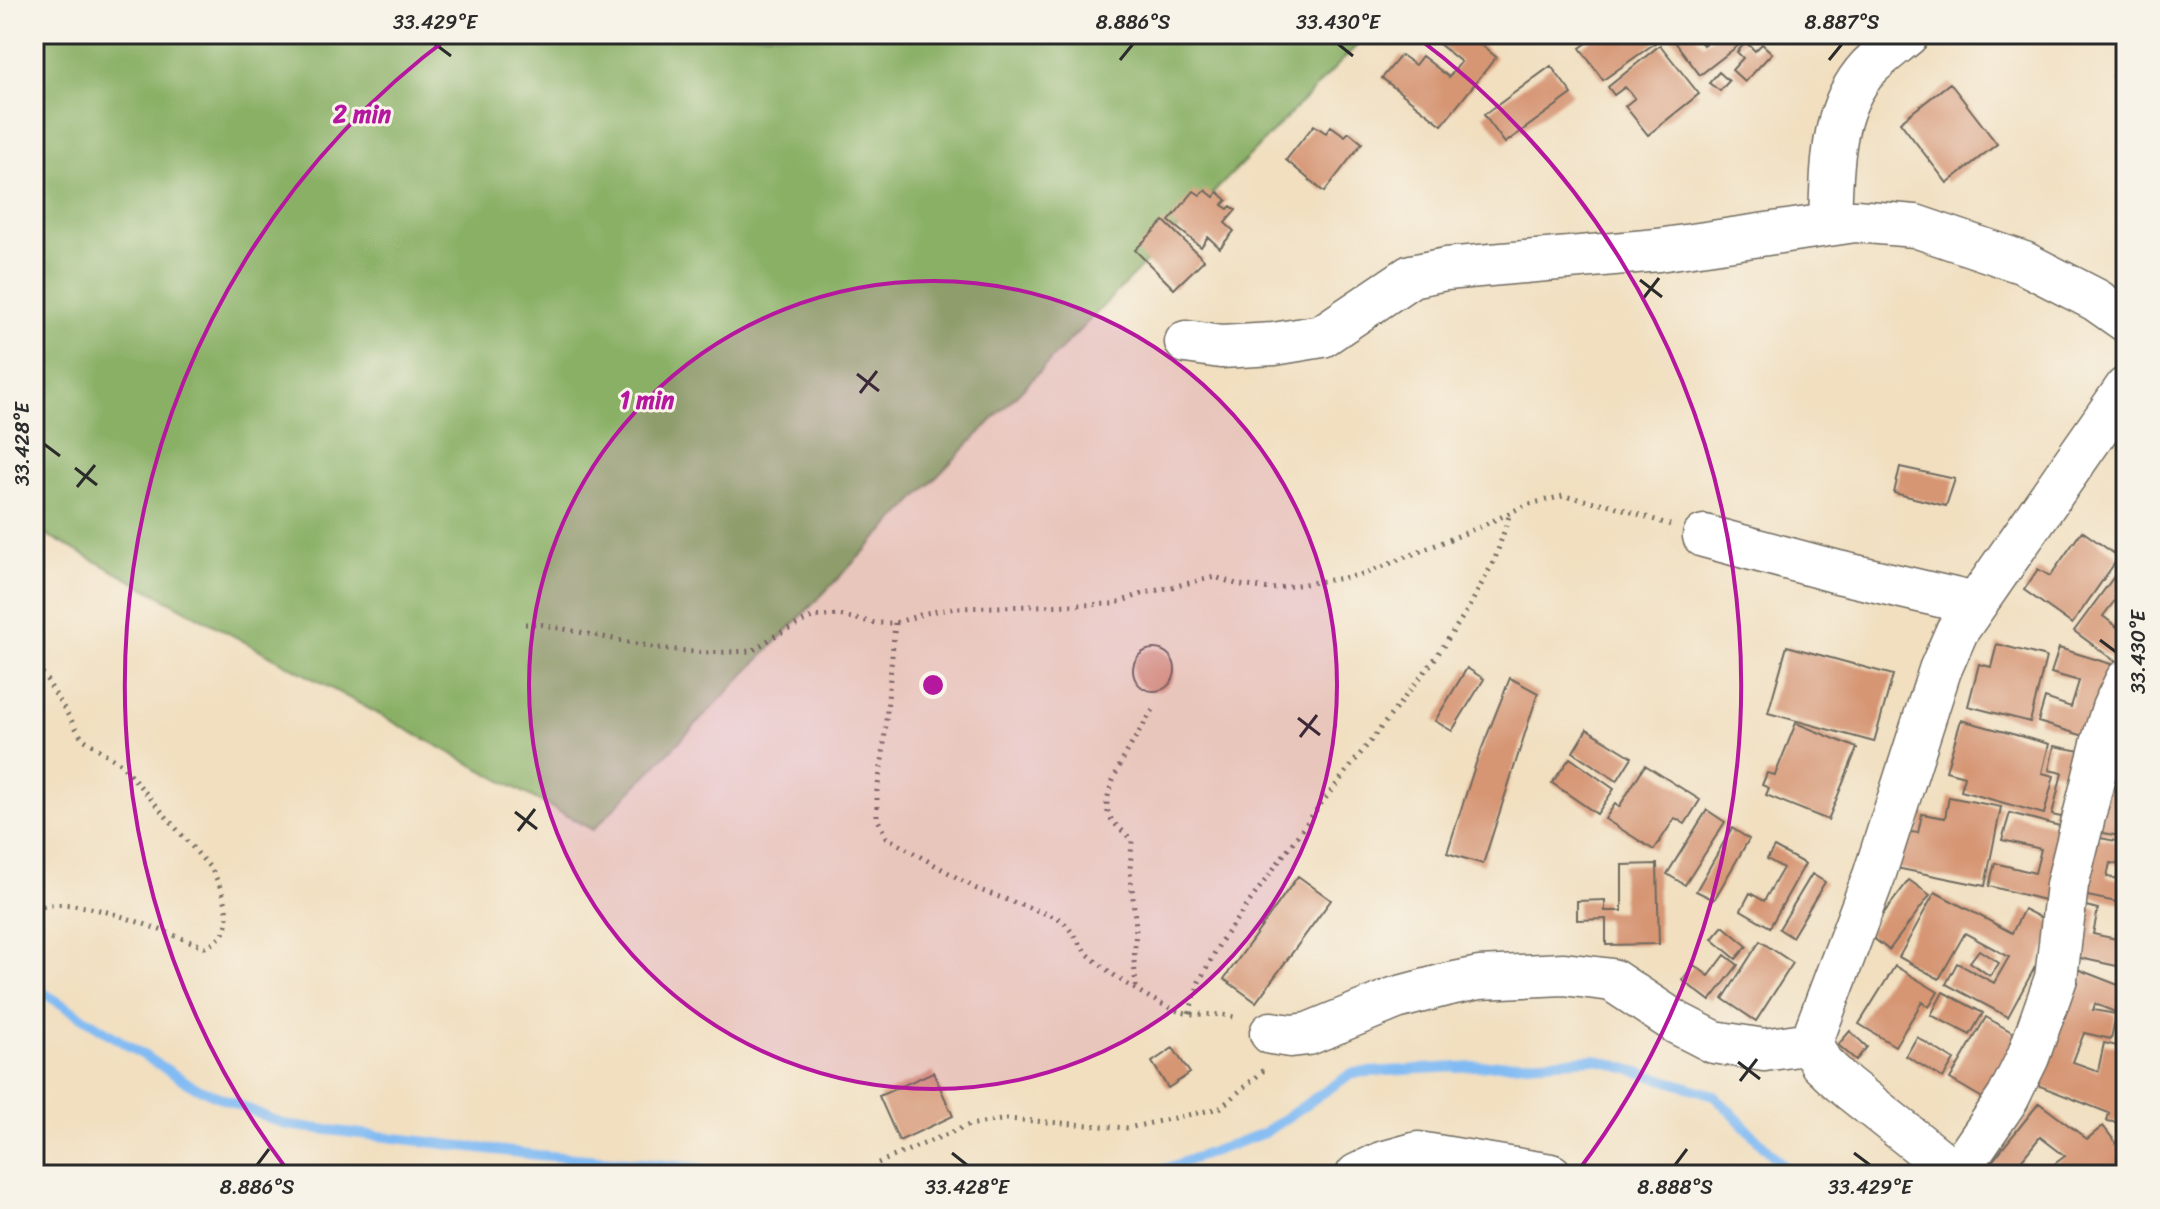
<svg xmlns="http://www.w3.org/2000/svg" width="2160" height="1209" font-family="Sriracha,sans-serif">
<style>
.forest{fill:#8ab066;stroke:#5a6e48;stroke-width:2}
.lines{fill:none;stroke-linecap:round;stroke-linejoin:round}
.stream{stroke:#82bbf3;stroke-width:10}
.building{fill:#d69573}
.minor-casing{stroke:#706a5f;stroke-width:45}
.path{stroke:#706a5f;stroke-width:5;stroke-dasharray:2 6;stroke-linecap:butt}
.minor{stroke:#fff;stroke-width:42}
.ticks{fill:none;stroke:#2b2b2b;stroke-width:3}
.ring{fill:none;stroke:#b5179e;stroke-width:4}
.centre{fill:#b5179e;stroke:#f7f3e8;stroke-width:4}
.ring-label{font-size:24px;text-anchor:middle;font-weight:bold;fill:#b5179e;stroke:#f7f3e8;stroke-width:6;stroke-linejoin:round;paint-order:stroke}
.neatline{fill:none;stroke:#2b2b2b;stroke-width:3}
.ticks-label{font-size:20px;text-anchor:middle;fill:#2b2b2b}
</style>
<rect width="100%" height="100%" fill="#f7f3e8"/>
<filter id="ink" filterUnits="userSpaceOnUse"><feTurbulence type="fractalNoise" baseFrequency=".0125" numOctaves="2"/><feDisplacementMap in="SourceGraphic" scale="16" xChannelSelector="R" yChannelSelector="G"/><feConvolveMatrix kernelMatrix="1 2 1 2 8 2 1 2 1" color-interpolation-filters="sRGB"/></filter>
<filter id="wash" filterUnits="userSpaceOnUse"><feTurbulence type="fractalNoise" baseFrequency=".006" numOctaves="4" result="noise"/><feDisplacementMap in="SourceGraphic" scale="32" xChannelSelector="R" yChannelSelector="G"/><feGaussianBlur stdDeviation="1.8" result="paint"/><feColorMatrix in="noise" values="0 0 0 0 0 0 0 0 0 0 0 0 0 0 0 0 0 1.4 0 .05"/><feComposite in="paint" operator="in"/></filter>
<g filter="url(#wash)">
<rect width="100%" height="100%" fill="#f1dfc0"/>
<!-- forest -->
<path class="forest" d="M34,34H1368L593,830L34,528Z"/>
<g class="lines">
<!-- stream -->
<path class="stream" d="M34,987L193,1086L286,1125L537,1155L699,1168L719,1175
M1148,1175L1264,1133L1352,1073L1595,1059L1714,1095L1792,1175"/>
</g>
<g id="blocks">
<!-- building -->
<path class="building" d="M1435,34H1468L1496,57L1442,125L1382,78L1401,55L1415,65L1422,56L1449,77L1461,62L1432,38Z
M1599,34H1649L1655,43L1603,80L1580,48Z
M1669,34H1694L1703,45L1717,34H1753L1700,75Z
M1746,42L1755,51L1762,44L1772,53L1745,82L1732,70L1743,58L1737,52Z
M1660,45L1699,94L1648,135L1625,106L1635,98L1625,87L1614,95L1608,87Z
M1551,66L1572,94L1505,143L1484,115Z
M1719,72L1729,81L1720,91L1709,83Z
M2126,76V93L2118,81Z
M1950,83L1997,144L1947,183L1900,122Z
M1314,125L1326,133L1331,126L1345,136L1349,132L1362,143L1324,192L1286,160Z
M1205,190L1214,197L1218,192L1227,200L1222,205L1228,209L1231,206L1236,210L1225,223L1234,231L1220,248L1208,237L1201,247L1169,221L1194,191L1200,195Z
M1164,221L1204,260L1174,289L1135,250Z
M1900,467L1955,479L1946,506L1894,493Z
M2082,531L2119,557L2072,624L2024,590L2038,569L2050,576Z
M2116,574L2126,582V592L2123,590L2103,616L2117,627L2126,615V655L2119,664L2074,631Z
M1997,644L2046,657L2030,722L1968,706L1979,664L1991,667Z
M1787,646L1893,675L1874,742L1768,713Z
M2059,648L2117,666L2094,739L2038,722L2045,698L2071,707L2079,681L2051,673Z
M1133 670a21 21 0 1 1 42 0a21 21 0 1 1-42 0Z
M1467,668L1484,679L1452,731L1435,721Z
M1510,678L1538,693L1483,864L1447,853L1476,763Z
M2126,701V774L2109,770Z
M1961,720L2049,744L2042,773L2054,776L2044,814L1961,791L1964,776L1946,771Z
M1796,723L1857,748L1828,820L1766,795L1769,788L1762,785L1767,773L1775,775Z
M1587,729L1632,757L1617,781L1573,752Z
M2054,746L2085,752L2070,819L2052,815L2062,773L2049,770Z
M1570,758L1614,789L1597,814L1552,783Z
M1645,765L1700,800L1685,824L1675,818L1654,850L1605,819L1615,804L1619,807Z
M2108,778L2126,781V837L2097,832Z
M1949,797L2001,807L1985,886L1896,868L1903,831L1918,833L1922,814L1945,818Z
M1707,810L1725,822L1685,885L1667,874Z
M2010,813L2075,830L2056,903L1989,886L1995,863L2035,873L2041,849L2002,840Z
M1732,828L1749,839L1714,900L1696,891Z
M2085,835L2126,843V866L2110,863L2107,877L2126,880V904L2073,893Z
M1774,847L1805,864L1770,927L1741,910L1750,893L1764,901L1783,868L1767,859Z
M1657,864L1659,944L1606,945V919L1577,920V901L1605,900V911H1622V865Z
M1812,874L1825,882L1792,937L1779,929Z
M1298,876L1331,900L1256,1002L1224,979Z
M1909,880L1930,895L1889,950L1868,934Z
M1935,892L2012,933L2024,909L2057,926L2008,1017L1946,984L1957,963L1994,983L2009,957L1965,933L1939,979L1899,957Z
M2078,904L2098,909L2093,934L2126,941V968L2066,955Z
M1723,926L1747,946L1736,959L1712,939Z
M1760,941L1793,963L1756,1021L1723,999Z
M1979,950L1999,963L1990,976L1970,962Z
M1725,955L1738,965L1710,1001L1682,980L1694,965L1709,976Z
M1895,966L1938,992L1929,1007L1922,1002L1895,1046L1859,1024Z
M2072,967L2126,988V1008L2123,1015L2095,1004L2093,1010L2116,1014L2111,1039L2084,1033L2073,1062L2098,1071L2104,1043L2126,1048V1124L2107,1121L2109,1113L2027,1081Z
M1943,992L1983,1013L1970,1035L1931,1015Z
M2125,1016H2126V1034L2121,1033Z
M1986,1017L2022,1038L1986,1100L1950,1079Z
M1850,1031L1867,1047L1856,1060L1838,1045Z
M1917,1037L1954,1060L1943,1078L1906,1056Z
M1173,1048L1190,1073L1168,1088L1152,1062Z
M933,1072L953,1116L899,1141L879,1096Z
M2039,1103L2087,1139L2103,1126L2126,1156V1169L2118,1175H2040L2065,1156L2040,1137L2019,1163L2034,1175H1993L1986,1169Z"/>
</g>
</g>
<g filter="url(#ink)">
<use href="#blocks" fill-opacity="0" stroke="#706a5f" stroke-width="2"/>
<g class="lines">
<!-- minor casing -->
<g class="minor-casing">
<path id="minor" d="M1830,223C1832,169 1830,109 1869,67C1881,55 1895,45 1908,34
M1186,342L1221,347L1274,344L1322,336L1411,276L1446,269L1658,250L1855,221L1915,226L2024,263L2096,300L2126,321
M1704,536L1838,572L1975,604
M1271,1033L1291,1036L1308,1034L1396,998L1445,985L1479,978L1564,974L1612,980L1677,1023L1714,1042L1764,1050L1811,1043
M1956,1174L2008,1098L2028,1057L2056,978L2067,885L2102,744L2113,708L2126,681
M1357,1175L1382,1163L1418,1153L1551,1175
M1958,1175L1841,1082L1821,1063L1811,1043L1874,876L1940,670L1957,631L2126,388"/>
</g>
<!-- path -->
<path class="path" d="M895,623L883,754L877,791V818L886,837L977,889L1058,918C1073,928 1077,945 1090,956C1112,976 1148,999 1175,1010C1196,1018 1216,1011 1237,1018
M525,624H539L658,648L705,653L752,651L776,635L812,617L838,615L875,623H895L926,613L956,608L1113,604L1145,593L1215,577L1239,585L1272,589L1362,575L1480,527L1526,505L1563,496L1611,505L1670,525
M34,659L82,738L121,764L212,870C226,897 241,933 205,947C164,933 72,889 34,910
M1136,987L1134,961L1136,927L1130,870L1132,841C1125,831 1111,824 1108,812C1100,788 1141,730 1154,708
M1189,1013L1199,982L1221,941L1317,809L1434,660L1468,609L1495,559L1510,513
M878,1163L969,1125L1007,1119L1128,1128L1220,1108L1264,1070"/>
<!-- minor -->
<use href="#minor" class="minor"/>
</g>
</g>
<!-- ticks -->
<path class="ticks" d="M435,44L451,56M1338,44L1353,56M1120,60L1133,44M1829,60L1842,44M1640,280L1662,297M1642,300L1659,278M857,374L879,391M860,393L877,371M44,444L60,456M75,468L97,485M77,487L95,465M2100,640L2116,652M1298,718L1320,735M1300,737L1317,715M515,812L537,829M518,831L535,809M1738,1062L1760,1079M1740,1081L1757,1059M952,1153L967,1165M1854,1153L1870,1165M257,1165L269,1149M1675,1165L1687,1149"/>
<!-- distance rings -->
<circle cx="933" cy="685" r="404" fill="#b5179e" fill-opacity=".12"/>
<g class="ring">
<circle cx="933" cy="685" r="404"/>
<path d="M288 1171A808 808 0 0 1 452 35M1414 35A808 808 0 0 1 1578 1171"/>
</g>
<circle cx="933" cy="685" r="12" class="centre"/>
<g class="ring-label">
<text x="362" y="122">2 min</text>
<text x="647" y="408">1 min</text>
</g>
<!-- margin -->
<rect width="2160" height="1209" fill="none" stroke="#f7f3e8" stroke-width="88"/>
<rect x="44" y="44" width="2072" height="1121" class="neatline"/>
<g class="ticks-label">
<text x="435" y="29">33.429°E</text>
<text x="1133" y="29">8.886°S</text>
<text x="1338" y="29">33.430°E</text>
<text x="1842" y="29">8.887°S</text>
<text transform="translate(22 444) rotate(-90)" y="7">33.428°E</text>
<text transform="translate(2138 652) rotate(-90)" y="7">33.430°E</text>
<text x="257" y="1194">8.886°S</text>
<text x="967" y="1194">33.428°E</text>
<text x="1675" y="1194">8.888°S</text>
<text x="1870" y="1194">33.429°E</text>
</g>
</svg>
